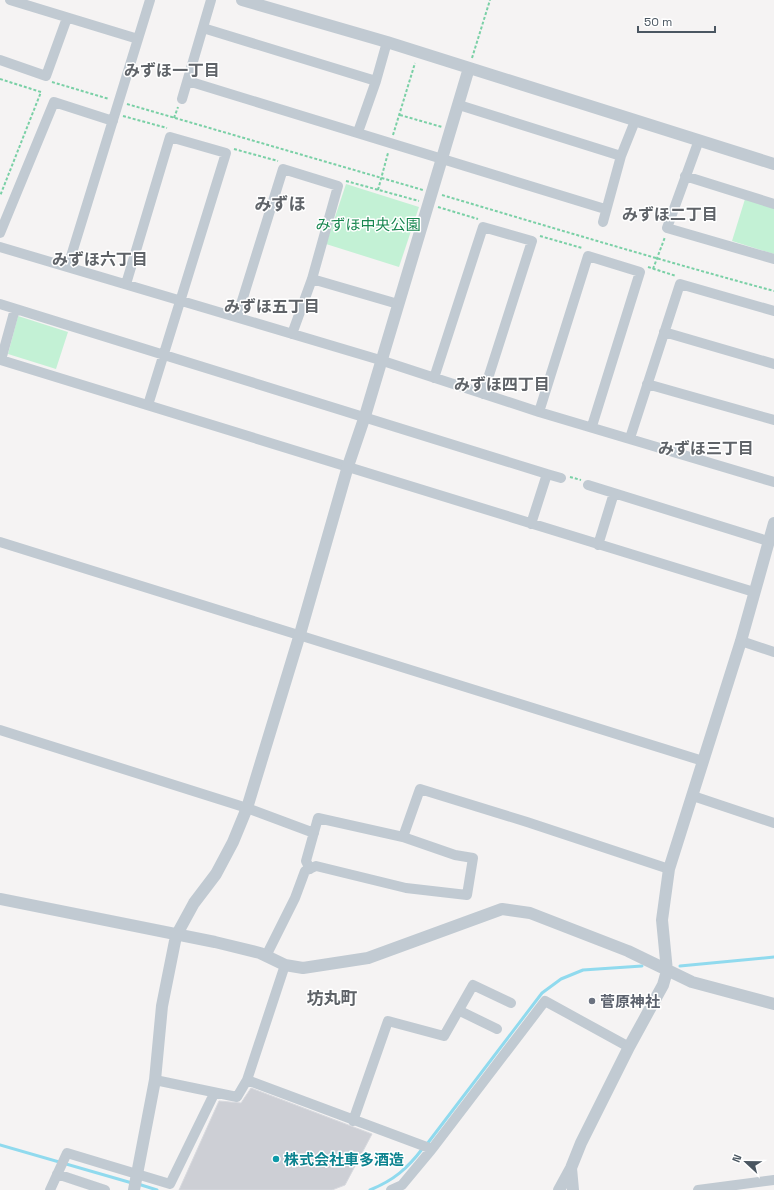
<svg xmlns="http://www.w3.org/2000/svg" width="774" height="1190" font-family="'Space Grotesk','Noto Sans JP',sans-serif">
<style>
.green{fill:#c3f1d5}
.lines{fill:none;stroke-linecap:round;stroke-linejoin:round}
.stream{stroke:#90daee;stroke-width:3}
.building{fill:#cdcfd5;stroke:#d7d9de}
.path{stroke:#7ad0a6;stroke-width:2;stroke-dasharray:3 2;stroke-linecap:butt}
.minor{stroke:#c1cad2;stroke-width:10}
.tertiary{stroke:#c1cad2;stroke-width:12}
.worship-dot{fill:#6b7280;stroke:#fff;stroke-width:1.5}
.culture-dot{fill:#0f9aa8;stroke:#fff;stroke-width:1.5}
.labels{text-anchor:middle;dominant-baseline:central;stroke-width:3;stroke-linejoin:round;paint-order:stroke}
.park-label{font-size:15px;fill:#17864f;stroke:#fff}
.worship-label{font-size:15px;font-weight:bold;fill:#5b616d;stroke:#fff;text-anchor:start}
.culture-label{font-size:15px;font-weight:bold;fill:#0d838f;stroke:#fff;text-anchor:start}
.neighbourhood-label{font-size:16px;font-weight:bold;fill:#5f6368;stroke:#fff}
.quarter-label{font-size:17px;font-weight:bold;fill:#5f6368;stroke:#fff}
</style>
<rect width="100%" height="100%" fill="#f5f3f3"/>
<!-- green -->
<path class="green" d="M346,184L419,207L399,267L326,244Z
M745,199L774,208V254L732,241Z
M18,316L68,332L56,369L8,354Z"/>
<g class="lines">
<!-- stream -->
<path class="stream" d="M680,966L774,957
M427,1144L542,993L561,979L583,970L642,966
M0,1145L132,1183
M138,1184L157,1190
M370,1190C394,1180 407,1169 423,1148"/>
</g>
<!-- building -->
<path class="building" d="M251,1088L372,1134L345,1185L332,1190H179L219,1101L241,1103Z"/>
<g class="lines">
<!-- path -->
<path class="path" d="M472,58L490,0
M0,79L41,92L0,196
M52,82L109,99
M127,104L423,190
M400,115L442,127
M123,116L167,128
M174,118L178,107
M393,135L415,63
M234,149L278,161
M346,181L419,201
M378,190L388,153
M442,195C553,228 663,261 774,291
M438,207L478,219
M540,236L582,248
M648,267L676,276
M653,269L665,237
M570,477L581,480"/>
<!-- minor -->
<path class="minor" d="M10,0L138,39
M203,28L376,81
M0,60L46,76L67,18
M188,81L605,209
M182,99L211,0
M459,105L621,156
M358,132L376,81L387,42
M699,140L667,228L774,259
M685,176L774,204
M603,222L621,156L635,121
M0,233L54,102L113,121
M0,247L380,360L539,412L774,482
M68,266L150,0
M312,279L398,304
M126,284L170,137L226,153L148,405
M0,304L547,474L531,524
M15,309L1,360L754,592
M237,317L283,169L338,186L312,279L292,334
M664,332L774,364
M434,378L483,227L532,241L483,394
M647,384L774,420
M539,412L588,256L640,272L592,426
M630,438L680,284L774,311
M547,474L561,478
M588,485L768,541
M0,542L703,761
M598,545L614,493
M741,641L774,652
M0,730L247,808L314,833
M693,796L774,823
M403,837L420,789L527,822L669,869
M266,956L295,898L305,871L316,866L406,888L467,895L473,858L455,855L403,837L318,818L306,861L310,869
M460,1011L497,1029
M155,1080L237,1097L247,1080L285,965
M247,1080L432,1149
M353,1121L388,1021L444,1036L473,985L511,1003
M57,1174L105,1190
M50,1190L67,1153L170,1184L214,1094
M391,1190L402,1185L432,1149L545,1001L629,1047
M698,1190L774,1180"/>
<!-- tertiary -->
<path class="tertiary" d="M242,0L387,42L774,164
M0,899L215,942L260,953L285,965L303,968L368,958L502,909L530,913L628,951L692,982L774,1004
M571,1168L573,1190
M134,1190L155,1080L162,1006L176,936L194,903L216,874L233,842L247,808L300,634L348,466L365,416L469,68
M559,1190L571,1168L581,1143L629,1047L663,985L667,971L662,920L669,869L741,641L774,523"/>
</g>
<!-- markers -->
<circle class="worship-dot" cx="592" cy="1001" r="4"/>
<circle class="culture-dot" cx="276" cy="1159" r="4"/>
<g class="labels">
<!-- park labels -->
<g class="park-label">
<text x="368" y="224">みずほ中央公園</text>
</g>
<!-- worship labels -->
<g class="worship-label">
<text x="600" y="1001">菅原神社</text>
</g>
<!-- culture labels -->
<g class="culture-label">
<text x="284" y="1159">株式会社車多酒造</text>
</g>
<!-- neighbourhood labels -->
<g class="neighbourhood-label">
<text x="172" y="70">みずほ一丁目</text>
<text x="670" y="214">みずほ二丁目</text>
<text x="100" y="259">みずほ六丁目</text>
<text x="272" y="306">みずほ五丁目</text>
<text x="502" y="384">みずほ四丁目</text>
<text x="706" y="448">みずほ三丁目</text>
</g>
<!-- quarter labels -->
<g class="quarter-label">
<text x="280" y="204">みずほ</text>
<text x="332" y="998">坊丸町</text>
</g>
</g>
<!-- north arrow -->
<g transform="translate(746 1162) rotate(292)" stroke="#ffffff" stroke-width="3" paint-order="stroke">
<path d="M0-3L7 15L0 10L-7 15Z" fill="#4a5661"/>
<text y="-6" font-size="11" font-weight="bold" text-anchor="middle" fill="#4a5661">N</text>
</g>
<!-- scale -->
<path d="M638 26v6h77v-6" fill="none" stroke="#4a5661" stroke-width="2"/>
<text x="644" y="26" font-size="12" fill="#4a5661" stroke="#ffffff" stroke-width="3" paint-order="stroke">50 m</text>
</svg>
